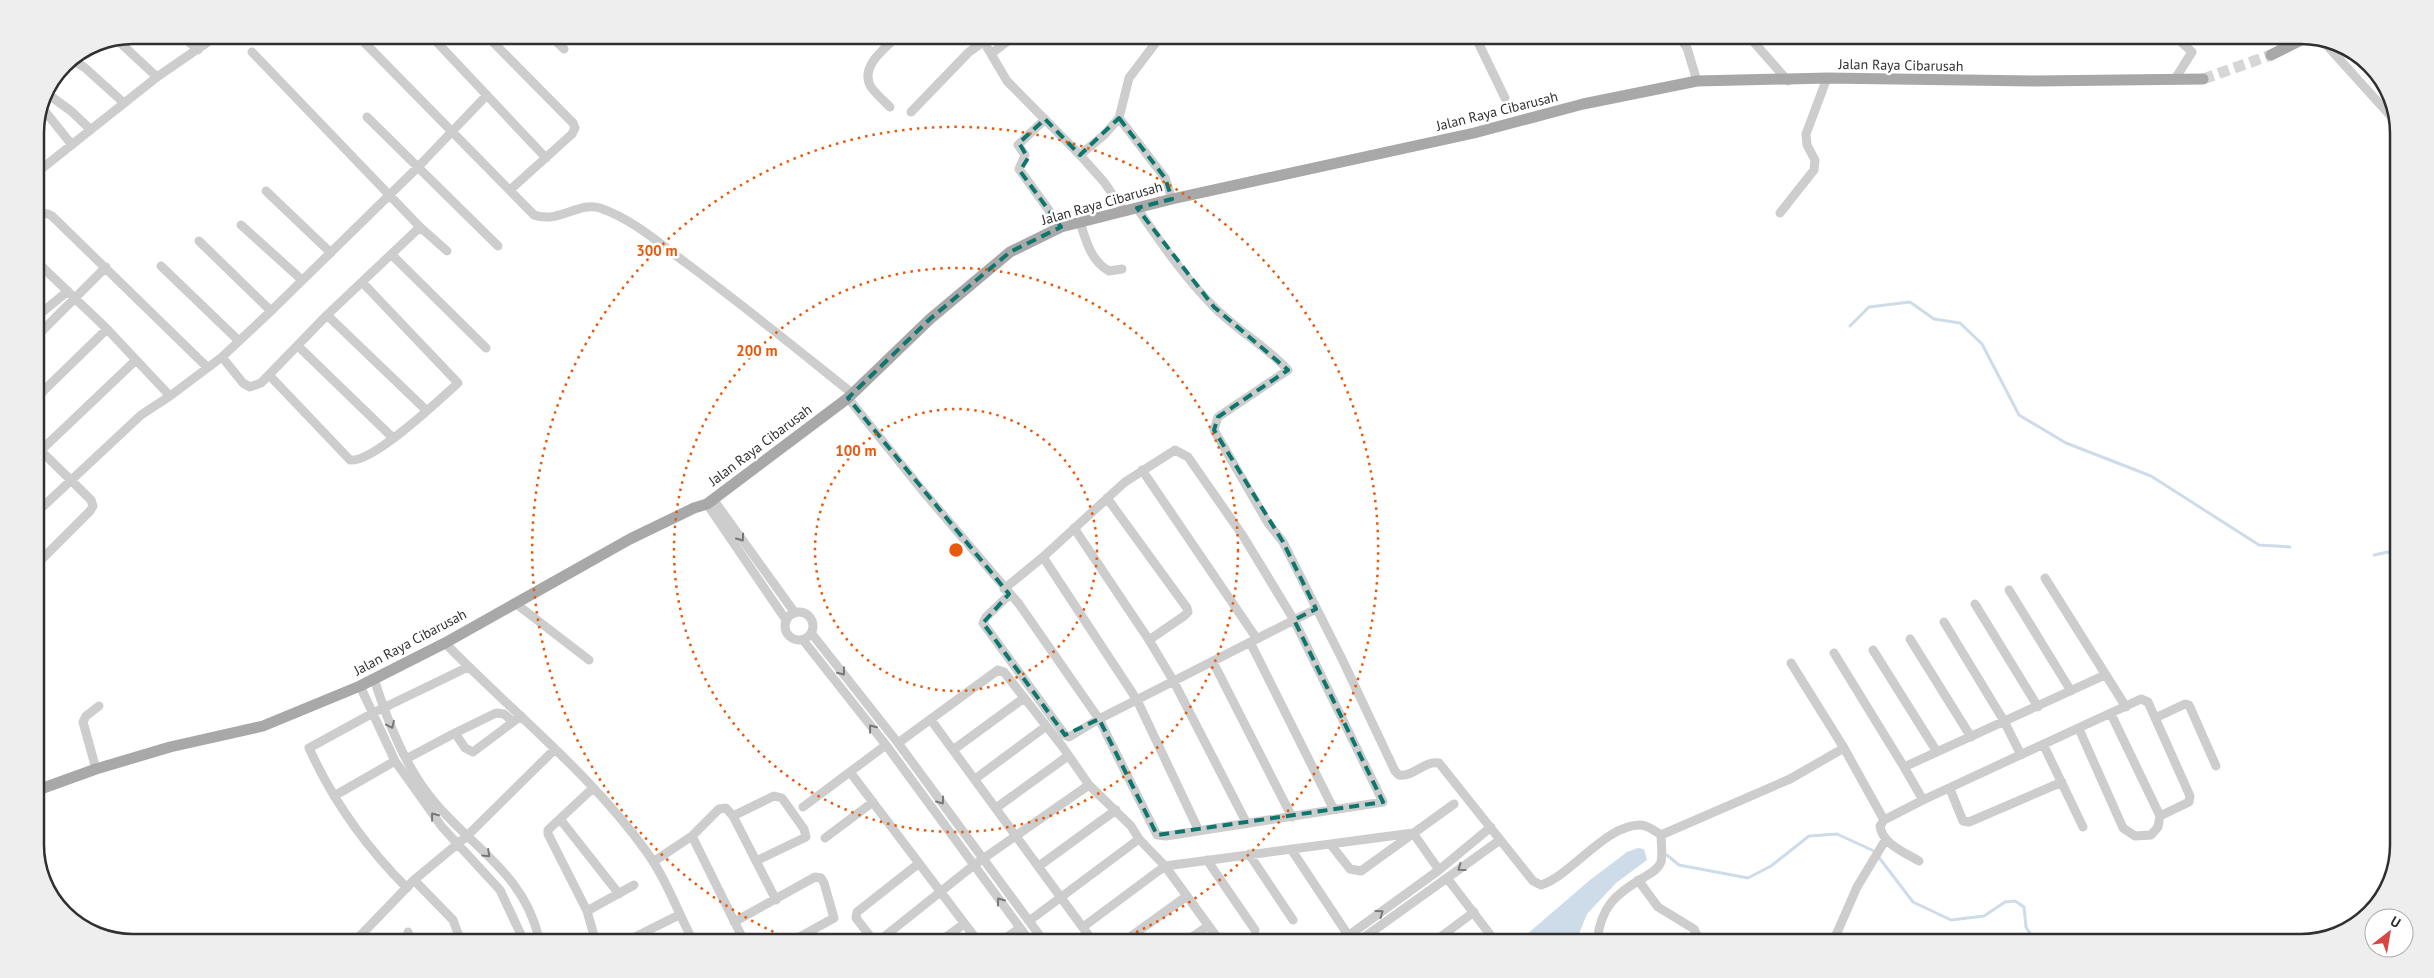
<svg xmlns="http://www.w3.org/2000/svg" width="2434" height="978" font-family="'PT Sans',sans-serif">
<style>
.water{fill:#cedcea}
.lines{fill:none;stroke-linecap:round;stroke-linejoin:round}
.stream{stroke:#cedcea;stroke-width:3}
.major-tunnel{stroke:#d6d6d6;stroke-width:11;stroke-dasharray:11 5.5;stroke-linecap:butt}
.minor{stroke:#cdcdcd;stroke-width:9}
.major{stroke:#a8a8a8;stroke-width:11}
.oneway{stroke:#777}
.marked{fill:none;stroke:#0f766e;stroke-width:4;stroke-dasharray:10 6;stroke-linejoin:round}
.ring{fill:none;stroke:#e8590c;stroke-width:2.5;stroke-dasharray:2.5 5}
.labels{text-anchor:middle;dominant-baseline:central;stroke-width:5;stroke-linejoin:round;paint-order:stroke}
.street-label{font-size:14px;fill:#303030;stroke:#fff}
.rim{fill:none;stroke:#303030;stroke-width:2.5}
.centre{fill:#e8590c;stroke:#fff;stroke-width:2.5}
.ring-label{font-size:15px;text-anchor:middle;font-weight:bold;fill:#e8590c;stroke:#fff;stroke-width:5;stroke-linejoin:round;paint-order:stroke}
</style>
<rect width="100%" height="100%" fill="#fff"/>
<!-- water -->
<path class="water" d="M1638,848L1644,849L1647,860L1616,883L1587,914L1576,941H1519L1590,880L1627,852Z"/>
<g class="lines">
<!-- stream -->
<path class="stream" d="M1850,326L1869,307L1910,302L1934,319L1960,323L1982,344L2019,415L2066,443L2151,476L2259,545L2290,547
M2374,555L2388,552L2396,557
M1667,855L1679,865L1748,878L1771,866L1809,836L1837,834L1874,851L1913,902L1951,920L1984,916L2005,902L2015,901L2024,907L2026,927L2035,942"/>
<!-- major-tunnel -->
<path class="major-tunnel" d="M2203,79L2271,55"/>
<!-- minor -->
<path class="minor" d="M181,35L198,50
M358,36L534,215C558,224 579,201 600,208C632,219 659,243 686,263C743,305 798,350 853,394
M431,36L546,158
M487,36L573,123L575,128L572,134L510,190
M551,36L564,49
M784,37H786
M981,37L1007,81L1080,155L1104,182L1124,211
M115,38L157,77
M1476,38L1505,98
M1681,39L1687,48L1697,81
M1751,39L1788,81
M2322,40L2397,123
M252,52L420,227L447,251
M991,54L1013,37
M70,59L84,67L124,103
M2175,79L2192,52L2179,40
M45,92L71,111L91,130
M40,105L72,145
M890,107C884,101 876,94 871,87C859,67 885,48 897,37
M911,112L969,52L984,41
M367,117L498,246
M1119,118L1165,178L1172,199
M1045,119L1018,145L1025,155L1019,169L1061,227
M1080,155L1104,135L1119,118L1129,78L1160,37
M35,174L157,77L218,35
M266,191L331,253
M1137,208C1161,243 1185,278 1215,308C1238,331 1266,346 1288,370L1218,417L1214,430L1268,523L1283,542L1342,659L1395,771L1399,775C1415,777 1424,760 1439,763L1533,881L1541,885C1572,875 1605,825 1640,825C1648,825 1655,831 1661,835C1661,843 1663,854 1661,862C1658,870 1649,874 1643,878C1615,894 1601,907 1597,941
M1780,213L1814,170L1815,160L1807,145L1806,134L1827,78
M35,221C41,214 44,211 52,216L207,367
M1080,222C1086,241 1091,261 1109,271L1122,269
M241,225L302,280
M199,241L271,311
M392,255L486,348
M35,260L107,329L170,396
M161,266L239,341
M327,315L427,411
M35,318L68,291
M35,338L106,267
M298,346L393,438
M222,357L243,383L250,387L261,383L327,315L420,227
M270,376L350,460C373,463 439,400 458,383L362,282
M848,398L922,490L1019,604L1099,719L1157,835L1166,836L1383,802L1294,620L1316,609
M35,399L107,329
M35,445L91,500L93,506L90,511L35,566
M35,456L136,360
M1142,470L1257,639
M1107,498L1187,608L1188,612L1184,616L1149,640
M713,499L795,613
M707,504L786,620
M35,514L141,415L170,396L222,357L271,311L418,167L487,95
M1074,528L1149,640L1174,682L1246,822
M1043,557L1137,700L1198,829
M2045,578L2126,707
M1004,589L1043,557L1125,482L1175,450L1188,457L1243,536L1294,620L1099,719L1069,737L1065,735L983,623L986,617L1010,594
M2009,590L2071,691
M515,603L589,660
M1975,604L2038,707
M785 626a14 14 0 1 1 28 0a14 14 0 1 1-28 0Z
M1944,622L2004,721L2021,755
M812,634L898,743L1043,940
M1910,639L1971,737
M803,640L886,745L1029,940
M1250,642L1333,808
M445,643C512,712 589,772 646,851C665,877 677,910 692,939
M1873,650L1937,752
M1834,653L1904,767L2105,675
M1213,662L1292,817
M1791,663L1844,748L1884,820L1880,826C1882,844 1906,853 1919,861
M374,679C388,722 406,770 437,805C476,850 525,876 539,939
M360,686L395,761L442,827L500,890L523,939
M2155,718L2185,704L2189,705L2216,766
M931,720L1092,940
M2079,729L2123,828L2135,836L2151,835L2158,827L2160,816L2111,714
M455,733L496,713L504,714L513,722
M898,743L998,670L1004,672L1062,746L1089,785L1131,826L1139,839L1165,866L1219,940
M2043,744L2083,827
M953,750L1024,698
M406,759L455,733L465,748L473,752L521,716
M1904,767L1923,800
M96,769L83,722L86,716L99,706
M850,772L977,940
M975,779L1045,727
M593,788L548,830V834L587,911L595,939
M1950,789L1963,821L1969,822L2062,782
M334,796L395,761
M803,807L886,745
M996,808L1068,756
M733,816L774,796L782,798L804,829L806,837L756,861
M560,819L619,894
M1884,820L1923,800L2141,699L2148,702L2190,796L2189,802L2160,816
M1661,835L1790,779L1844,748
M692,836L743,939
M825,838L873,802
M1331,845L1350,869L1361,871L1454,804
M1291,849L1352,941
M1249,854L1293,920
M1207,860L1255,930
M653,862L692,836L719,809L726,808L733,816L776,900
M1039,866L1116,810
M1447,878L1495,941
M414,880L453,920L460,939
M1638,880L1658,907L1694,929L1700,942
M407,888C367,848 332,799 309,748L373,713L468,667
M587,911L634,885
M1029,921L1139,839
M734,922L815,877L821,878L824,883L834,918L796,939
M1083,927L1165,866L1413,833L1439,870
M408,932L409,938
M1836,935L1857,887L1886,839
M358,938L414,880L467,836L555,749
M631,939L679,915
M873,940L856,918L857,912L918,864
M880,940L974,865L1089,785
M942,940L964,924
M1003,940L1020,928
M1126,940L1187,896
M1188,940L1208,926
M1321,941L1348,936L1439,870L1491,827
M1359,941L1500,840
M1435,941L1474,912"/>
<!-- major -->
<path class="major" d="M2271,55L2301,40
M35,791L96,769L170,747L263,726L360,686L445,643L630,539L694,508L707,504L848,398L930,319L1010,252L1061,227L1172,199L1474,133L1583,104L1697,81L1827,78L2035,81L2203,79"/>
</g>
<!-- one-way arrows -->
<defs><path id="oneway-chevron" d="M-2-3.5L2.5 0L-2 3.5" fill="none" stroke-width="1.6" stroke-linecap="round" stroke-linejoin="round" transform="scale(1.25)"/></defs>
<g class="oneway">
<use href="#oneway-chevron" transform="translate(741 538) rotate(54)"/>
<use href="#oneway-chevron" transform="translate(842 672) rotate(52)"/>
<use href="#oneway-chevron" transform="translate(391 725) rotate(65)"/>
<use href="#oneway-chevron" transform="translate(872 728) rotate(-128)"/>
<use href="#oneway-chevron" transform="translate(941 801) rotate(54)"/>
<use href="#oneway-chevron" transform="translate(434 816) rotate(-128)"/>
<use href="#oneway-chevron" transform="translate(487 854) rotate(43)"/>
<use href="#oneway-chevron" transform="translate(1461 868) rotate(144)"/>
<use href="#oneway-chevron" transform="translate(1000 901) rotate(-126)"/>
<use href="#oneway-chevron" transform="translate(1380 913) rotate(-36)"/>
</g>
<!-- marked area -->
<path class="marked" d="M1119,118L1165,178L1172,199L1137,208L1214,307L1288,370L1218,417L1214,430L1283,542L1316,609L1294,620L1383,802L1157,835L1099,719L1065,735L983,623L1009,594L848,398L930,319L1010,252L1061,227L1020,171L1028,158L1019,143L1045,119L1080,155Z"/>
<!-- distance rings -->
<g class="ring">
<circle cx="956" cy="550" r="141"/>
<circle cx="956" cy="550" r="282"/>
<path d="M787 938A423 423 0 1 1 1121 939"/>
</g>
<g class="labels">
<!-- street labels -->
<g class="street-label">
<text transform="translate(1901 65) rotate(1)">Jalan Raya Cibarusah</text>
<text transform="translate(1497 111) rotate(-14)">Jalan Raya Cibarusah</text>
<text transform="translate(1102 203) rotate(-16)">Jalan Raya Cibarusah</text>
<text transform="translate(760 445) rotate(-37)">Jalan Raya Cibarusah</text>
<text transform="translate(410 642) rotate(-28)">Jalan Raya Cibarusah</text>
</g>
</g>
<!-- crop -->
<path d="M0 0H2434V978H0ZM133 44H2301A89 89 0 0 1 2390 133V845A89 89 0 0 1 2301 934H133A89 89 0 0 1 44 845V133A89 89 0 0 1 133 44Z" fill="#eee" fill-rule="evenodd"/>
<path class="rim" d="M133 44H2301A89 89 0 0 1 2390 133V845A89 89 0 0 1 2301 934H133A89 89 0 0 1 44 845V133A89 89 0 0 1 133 44Z"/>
<circle cx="956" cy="550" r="8" class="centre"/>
<g class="ring-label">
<text x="657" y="256">300 m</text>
<text x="757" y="356">200 m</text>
<text x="856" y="456">100 m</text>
</g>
<!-- north arrow -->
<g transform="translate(2389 933) rotate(31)"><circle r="24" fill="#ffffff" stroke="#acacac"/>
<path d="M0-4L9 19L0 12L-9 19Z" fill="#d74643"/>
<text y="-8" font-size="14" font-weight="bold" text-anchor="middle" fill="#303030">U</text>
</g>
</svg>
